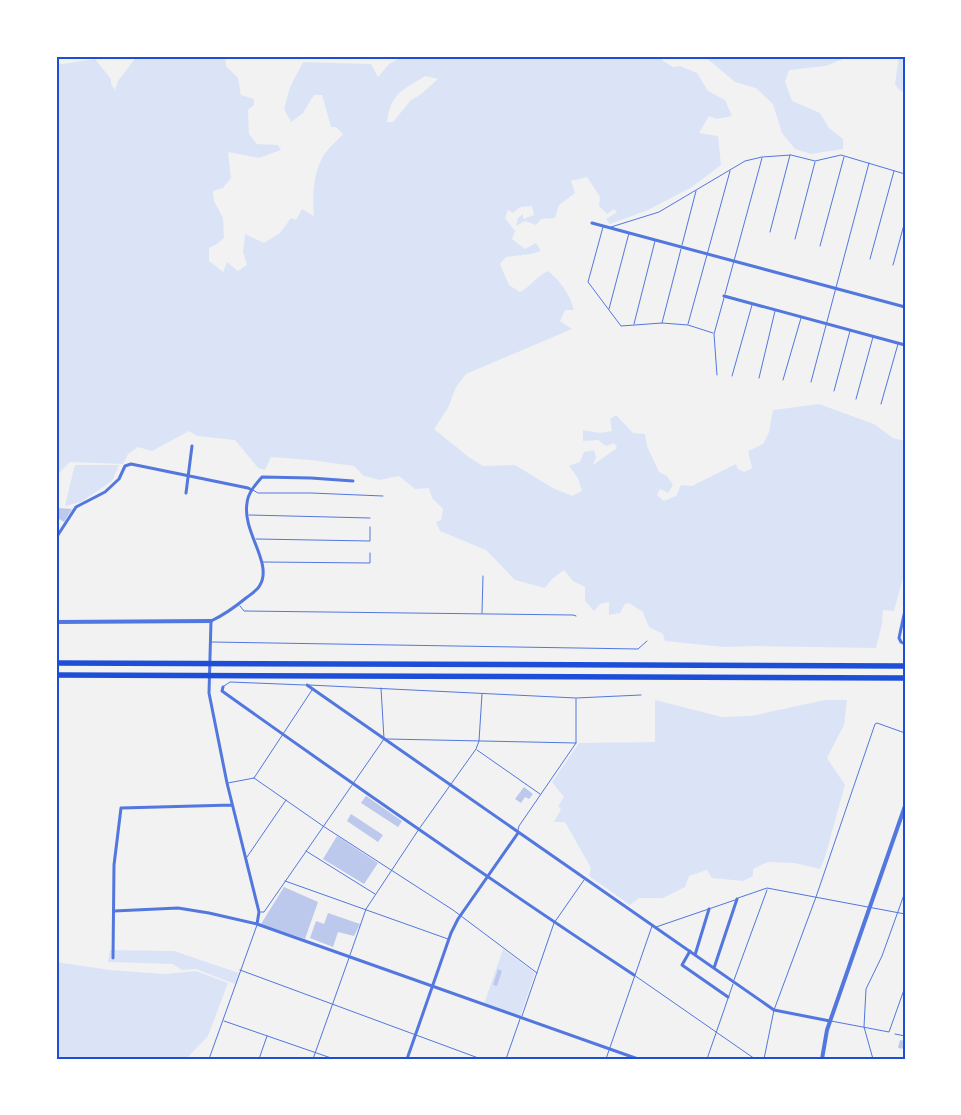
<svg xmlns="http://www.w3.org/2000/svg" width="961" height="1115" font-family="'IBM Plex Sans',sans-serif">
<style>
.green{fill:#dbe4f7;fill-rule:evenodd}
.building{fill:#bdc9ec}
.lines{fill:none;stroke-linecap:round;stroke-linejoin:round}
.service{stroke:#5277de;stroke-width:1}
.minor{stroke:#5277de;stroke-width:3}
.tertiary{stroke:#5277de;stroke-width:4}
.motorway{stroke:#1d4ed8;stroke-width:5.5}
.neatline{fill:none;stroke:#1d4ed8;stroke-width:2}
</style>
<rect width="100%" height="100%" fill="#f2f2f2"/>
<!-- green -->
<path class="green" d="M137,56H225L226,66L238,78L241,95L254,99V105L248,110L249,134L257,144L278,145L281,150L259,158L228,152L231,178L223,188L213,191L214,201L223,218L224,238L217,244L209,248V261L223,272L227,262L238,271L247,265L243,252L245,234L264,243L280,233L291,218L296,220L302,209L314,216C312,197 313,176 322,158C327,149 337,141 343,134L336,127H331L322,95H314L303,113L291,122L284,109L290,87L303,62L371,64L378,77L389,64L404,56H660L663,61L673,67L680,66L697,73L708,91L725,100L732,116L717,119L709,116L699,133L718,136L721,165L692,187L648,210L610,224L606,219L617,212L614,209L607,214L599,206L600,197L587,177L571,181L575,193L559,205L555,218L541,219L536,225L525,221L516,226L518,218L523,214V219L534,215L532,206L520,207L513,213L508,210L505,218L515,231L512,239L525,249L536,243L541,251L531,254L506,257L500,264L509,285L520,292C532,286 535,277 548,271C560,280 570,295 574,310H565L560,321L572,329L466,374L456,387L448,408L434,429L470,458L483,466L515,465L553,488L572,496L582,491L578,478L569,466L580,462L584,452L594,450L596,457L593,465L617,448L614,443L606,446L598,440L583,441V430L600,433L612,431L610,419L616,415L633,433L645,434L647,446L659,472L667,476L673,485L668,493L660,489L657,495L664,501L676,496L681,485L692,486L736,464L738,469L744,472L752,468L748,451L763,444L769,432L773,410L819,404L874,424L893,438L905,441V571L894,611L883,610L882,624L876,648L754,646L725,647L665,641L663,634L649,627L643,612L629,603L625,604L620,613L609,615V602L600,604L594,611L585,601V587L573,581L564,570L552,579L545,588L515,580L486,550L440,531L436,522L441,520L443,509L432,498L429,488L415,489L399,476L380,480L364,476L354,466L311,460L271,457L265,470L258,468L235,440L197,436L189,431L152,451L138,447L128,454L123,464L70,462L58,474L56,482V65L95,59L111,79V84L115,90L118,81ZM425,76L438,79L420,95L411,100L393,122H387C391,93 402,91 425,76Z
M704,56H850L826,66L789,70L785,82L792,101L820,113L829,128L843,139V149L811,154L795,149L782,133L773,104L756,88L735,82Z
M899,56H905V93L898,89L895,84Z
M76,465H119L112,481L81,502L65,506L74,468Z
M655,700L722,717L751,716L825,700H847L844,725L827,758L845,785L825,857L820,869L794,863L768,862L753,869V876L743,881L712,878L707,870L689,876L685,887L663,898H639L630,905L589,876L591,868L565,822H554L561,809L558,806L564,797L552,782L579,743L655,742Z
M503,949L535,973L520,1017L484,1004Z
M110,950L174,951L239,973L235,984L196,969L182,970L173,964L108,962Z
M56,962L110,970L164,974L196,971L228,983L208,1036L186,1059H56Z"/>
<!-- building -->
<path class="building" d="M59,508L72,509L64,522L56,517V510Z
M524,787L533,794L529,799L525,797L521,803L515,799Z
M366,796L402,821L398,827L361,803Z
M351,814L383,835L378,842L347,821Z
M337,836L378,863L364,884L323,859Z
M284,887L318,902L305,939L261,924Z
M328,913L360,924L354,936L338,932L333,947L310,938L316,921L324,924Z
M498,969L502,971L497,986L493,985Z
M900,1040L905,1041V1049L898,1048Z"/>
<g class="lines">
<!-- service -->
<path class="service" d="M603,227L588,282L621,326L662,323L688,325L713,333
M611,227L659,212L745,161L762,157L791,155L815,161L841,155L905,174
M770,232L790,155
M795,239L815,162
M682,245L696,191
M820,246L844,157
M870,259L894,171
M893,265L905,221
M725,294L762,158
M609,309L629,233
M662,323L681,249
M634,324L655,241
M688,324L730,171
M717,375L714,334L724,298
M732,376L752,305
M759,378L775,311
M783,380L801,318
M811,382L869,163
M834,391L850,331
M856,399L873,337
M881,404L898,344
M253,490L258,493H311L383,496
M249,515L370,518
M256,539L370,541V527
M263,562L370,563V553
M240,606L244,611L573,615L576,616
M482,613L483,576
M211,642L638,649L647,641
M309,685L576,698L641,695
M224,686L230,682L305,685
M387,739L576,743
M477,750L540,794
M254,778L323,826L453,910L537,973
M254,778L312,690
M228,783L254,778
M518,830L519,826L576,743V699
M306,851L375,894
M247,857L286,800
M285,881L448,939
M738,898L767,888L905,914
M261,912H264L384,739L381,688
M656,927L735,900
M350,955L366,909L419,829L476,749L479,741L482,694
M240,970L481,1059
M634,975L755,1059
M734,980L767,890
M522,1016L554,923L584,880
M224,1021L334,1059
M831,1021L889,1032L905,987
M895,1034L905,1036
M209,1059L257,925
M259,1059L267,1036
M313,1059L349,958
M506,1059L520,1019
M606,1059L652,926
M707,1059L733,984
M764,1059L774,1010L816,897L875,724L877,723L905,733
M873,1059L864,1027L866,989L882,956L905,892"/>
<!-- minor -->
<path class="minor" d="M592,223L905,307
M724,296L905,345
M186,493L192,446
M56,538L76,507L105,492L119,479L125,466L131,464L248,488L252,490
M905,610L899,638L901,642L905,644
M307,685L774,1010L830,1021
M223,687L222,691C358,788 495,883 634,975
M114,911L178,908L209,913L257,924L638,1059
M257,924L259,912L227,783L209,693L211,621C224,615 235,607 246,598C251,594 258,590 260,585C273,563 242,532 247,503C248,493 255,485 262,477L311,478L353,481
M690,951L682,965L728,997
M695,955L709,909
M113,958L114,865L121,808L232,805
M714,968L737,899
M407,1059L451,933L458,919L518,833"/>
<!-- tertiary -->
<path class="tertiary" d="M56,622L211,621
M822,1059L827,1030L905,806"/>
<!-- motorway -->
<path class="motorway" d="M56,663L905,666
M56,675L905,678"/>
</g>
<!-- border -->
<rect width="961" height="1115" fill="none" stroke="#ffffff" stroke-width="115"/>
<rect x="58" y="58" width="846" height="1000" class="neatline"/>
</svg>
